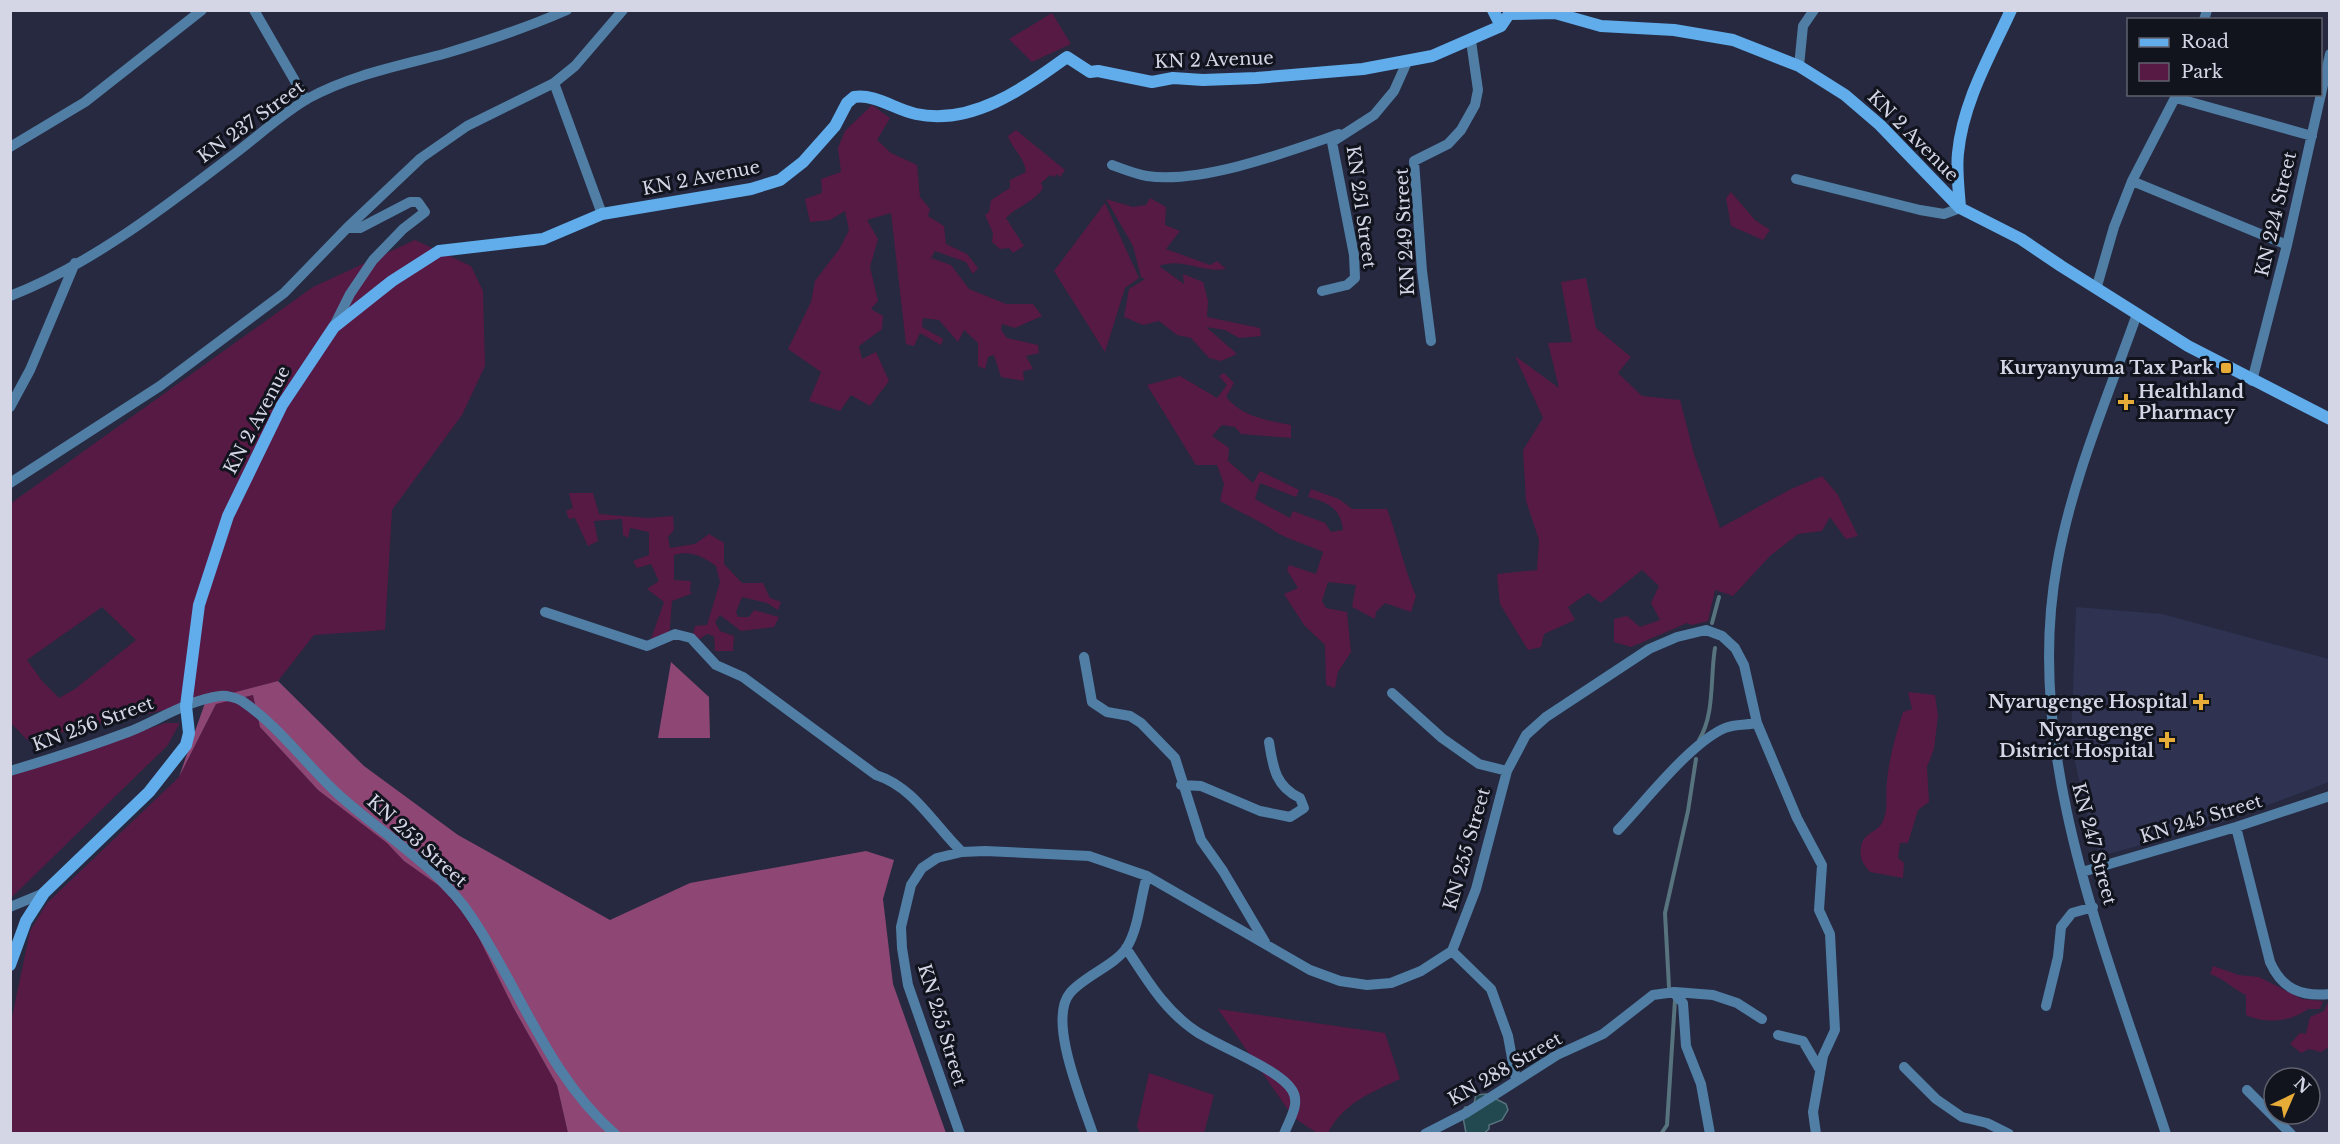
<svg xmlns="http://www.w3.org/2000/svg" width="2340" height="1144" font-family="'Libre Baskerville',serif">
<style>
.built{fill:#2f3250}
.green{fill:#571a44;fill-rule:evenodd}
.forest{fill:#8e4674}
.water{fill:#224850;stroke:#57737d;stroke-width:1.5}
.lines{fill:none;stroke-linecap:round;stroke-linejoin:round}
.stream{stroke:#57737d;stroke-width:4}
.street{stroke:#507ea4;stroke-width:10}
.secondary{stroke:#61acea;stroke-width:12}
.poi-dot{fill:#e7ac37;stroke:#11131d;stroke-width:2}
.labels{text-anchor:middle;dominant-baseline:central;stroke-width:6;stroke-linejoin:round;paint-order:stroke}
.street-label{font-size:18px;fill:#d4d6e6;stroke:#11131d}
.poi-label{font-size:18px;font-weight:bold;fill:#d4d6e6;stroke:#11131d;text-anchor:end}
</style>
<rect width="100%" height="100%" fill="#262940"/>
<!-- built -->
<path class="built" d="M2076,607L2162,614L2329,659V782L2221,823L2101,856L2092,836L2071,745Z"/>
<!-- green -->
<path class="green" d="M1052,13L1071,44L1032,62L1009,39Z
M872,105L890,118L877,140L891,153L917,165L920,197L930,209L928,216L944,226L946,244L967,254L978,268L973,274L966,262L935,251L931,258L951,265L969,289L1006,304H1033L1042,316L1015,328L1002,324L1001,330L1007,338L1038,345L1039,353L1026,356L1033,369L1023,371L1024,381L1001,377L994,355L988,357L985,369L978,366V343L964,330L958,342L939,320L923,318L922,327L943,339L941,345L920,333L914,346L906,344L891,213L867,220L878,239L870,267L878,301L871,309L883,316L882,329L859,346L862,359L876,352L889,381L870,406L851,395L840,411L809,401L821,372L788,349L811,302L815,281L840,248L849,230L845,211L830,220L810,222L805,199L822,193L821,179L841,172L838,148L845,131Z
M1016,130L1065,170L1060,177L1057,174L1054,177L1050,175L1041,183L1043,188C1034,202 1018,206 1006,218L1024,246L1013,253L1009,248L1000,249L992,242L993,233L985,215L989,212L991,200L1010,188V180L1026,172C1024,157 1013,150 1008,136Z
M1731,192L1755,220L1770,230L1763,240L1731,226L1726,198Z
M1150,198L1166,207L1165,225L1180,231L1166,249L1210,265L1217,261L1226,269C1203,273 1180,257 1159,266L1184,284L1183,274L1203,282L1208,301L1207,317L1260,328L1261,336L1239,338L1225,330L1206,327L1237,354L1221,361L1209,358L1191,338L1177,335L1159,321L1143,325L1124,317L1129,289L1145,279L1141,277L1133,246L1106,199L1133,207L1146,205Z
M1105,203L1139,278L1125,288L1105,352L1054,271Z
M415,240L471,266L483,291L485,366L462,415L392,510L385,630L314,635L278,681L201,702L27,740L11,723L10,504L313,287ZM102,607L136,640L75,689L59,698L42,681L27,660Z
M1586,278L1596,328L1631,357L1618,373L1642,396L1680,400L1694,454L1720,528L1791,489L1822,476L1838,495L1858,536L1846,539L1830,517L1822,531L1798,534L1770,556L1733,596L1715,590L1708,621L1692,625L1687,623L1631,647L1614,642V619L1627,616L1640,627L1660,620L1651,603L1659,586L1642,570L1601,603L1588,593L1568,607L1575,620L1544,634L1541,647L1528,650L1500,604L1497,574L1537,570L1539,540L1526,501L1523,450L1543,418L1515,356L1559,388L1548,343L1572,342L1561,282Z
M1224,373L1234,383L1226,397C1243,417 1266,420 1291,425V438L1241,434L1235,427L1222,425L1212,436L1229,448L1228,461L1253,483L1260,471L1299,490L1296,497L1260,483L1255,499L1290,518L1293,511L1325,523L1331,532L1343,530C1341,508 1327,502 1308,497L1311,489L1339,499L1352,509H1387C1398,538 1404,568 1416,596L1411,612L1385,603L1376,612L1375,619L1352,607L1356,585L1328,582L1322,601L1326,608L1347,612L1351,652L1338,672L1335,688L1326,685L1325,645L1304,625L1284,594L1298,588L1287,570L1289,565L1316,574L1323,552C1309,545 1286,539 1276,532C1259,520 1239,512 1220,501L1224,484L1217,465H1196L1147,385L1180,376L1217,398L1227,385L1219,376Z
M569,493H593L599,514L648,518L673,516L674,530L668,537L670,548L695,544L709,534L724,543V564L742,583H763L770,598L781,602L778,610L767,603L742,597L736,612L738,617H749L754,610L779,617L774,627L741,631L720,615L715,622L720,631L734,636L733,651H715L714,636L707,634L700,639L693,635L695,626L707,625L720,582L716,566C702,556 691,550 674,555V580L691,581L690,592L693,593L672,601L669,640L651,639L664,602L647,589L659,581L651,564L637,568L633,561L649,555V532L630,528L628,538L623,535L622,519L594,521L598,541L588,546L575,518L569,519L566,511L573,508Z
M1908,692L1935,695L1938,716L1934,749L1927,767L1929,802L1918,810L1908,843H1900L1898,858L1904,863L1903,878L1870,872C1863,864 1859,858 1861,847C1863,833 1876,833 1882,823C1889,810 1885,795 1887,781C1889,758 1896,734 1903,712L1912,709Z
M253,695L260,727L318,790L387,843L404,861L438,885L459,906L479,938L513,1007L557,1085L568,1133L11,1134V1022L30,931L47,903L179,777L216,704Z
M165,723H180L167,746L11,898V776Z
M2213,966L2239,975L2259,977L2302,999L2323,1001L2320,1009H2308C2291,1022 2265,1024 2246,1015V995C2233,989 2223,978 2210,974Z
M2329,1000V1047L2321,1052L2309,1049L2301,1053L2290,1044L2300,1033L2306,1034L2310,1017L2324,1011Z
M1218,1009L1385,1033L1400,1079C1371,1093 1343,1103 1328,1133H1317L1293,1117Z
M1149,1073L1214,1095L1204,1133H1140L1137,1126Z"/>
<!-- forest -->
<path class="forest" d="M671,662L709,697L710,738H658Z
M278,681L364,766L458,835L610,920L690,883L866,851L894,860L883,899L893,984L946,1133H568L557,1085L513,1007L479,938L459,906L438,885L404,861L387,843L318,790L260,727L253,695L216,704L179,777L206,700Z"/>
<!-- water -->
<path class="water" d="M1486,1094L1506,1104L1508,1110L1502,1120L1489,1125V1129L1483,1134L1466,1133L1462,1112L1465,1107H1473L1476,1095Z"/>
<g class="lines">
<!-- stream -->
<path class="stream" d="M1712,623L1719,597
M1699,740C1715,714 1710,678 1715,648
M1669,987L1665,913L1688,811L1696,759
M1661,1134L1667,1125L1675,1000"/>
<!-- street -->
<path class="street" d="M254,10L306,100
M2204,20L2207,10
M1799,66L1803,26L1814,10
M554,83L602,214
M2176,98L2312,136
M10,147L85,102L202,10
M1112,165C1123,169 1135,174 1147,176C1202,184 1287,152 1339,134
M1796,179L1920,210L1944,214L1960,208
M2132,181L2287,245
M2097,286L2114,227L2132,181L2177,94
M1322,291L1347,285L1355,278L1354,255L1332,142L1374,115L1394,91L1407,62
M10,296C90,265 162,209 229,158C255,139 281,114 309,98C353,74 400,66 447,53C487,41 528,27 567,10
M2137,314C2108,396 2072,479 2057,565C2022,755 2108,955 2166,1134
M335,324L350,294L373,260L403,229L425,212L418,202H410L360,228H347
M1431,341L1422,271L1414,161L1448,144L1461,130L1475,105L1478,90L1471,41
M2252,381L2287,245L2330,54
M10,407L30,370L75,263
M10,483L160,386L284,293L347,228L421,158L467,126L554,83L575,66L623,10
M545,612L647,646L675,634L691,638L716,665L743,677L876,775C914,787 934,825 962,852
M1084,657L1092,702L1107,712L1130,716L1141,723L1175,758L1201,840L1223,871L1265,942
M1392,693L1442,738L1479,764L1507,771
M10,771C51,759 91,746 131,731C160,719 189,700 220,696C226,695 237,698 242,701C279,726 307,766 340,796C385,836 440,868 473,919C521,991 548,1075 615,1134
M1181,785L1201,786L1260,811L1290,817L1304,808L1300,798C1275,786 1273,767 1269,742
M2236,827L2270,962C2282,989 2301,997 2330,994
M1618,830C1645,802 1690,743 1725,728C1734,724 1747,725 1757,723
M2082,872L2236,827L2330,796
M10,907L44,893
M1126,948C1147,980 1165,1011 1197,1032C1220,1047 1279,1069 1292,1090C1301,1104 1289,1120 1284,1134
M1452,951L1491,989L1508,1036L1516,1080
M1673,992L1683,1003L1686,1046L1701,1084L1710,1134
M2046,1006L2058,957L2061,927L2072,913L2093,907
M1778,1035L1803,1041L1820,1070
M1904,1067L1936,1099L1962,1117L1987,1123L2009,1134
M2247,1090L2291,1134
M960,1134L908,985L902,948L901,927L911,885L922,868L937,858L962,852L985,851L1089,856L1147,876L1310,970L1340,981L1367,985L1391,983L1421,971L1452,951L1476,889L1507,771L1526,735L1546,717L1649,649L1677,637L1706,630L1722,636L1735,648L1744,665L1757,723L1797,818L1822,865L1819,910L1830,934L1835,1030L1823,1056L1813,1112L1816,1134
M1093,1134C1083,1103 1047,1020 1070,993C1084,976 1116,965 1127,947C1139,927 1140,899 1147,876
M1425,1134L1466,1113L1557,1055L1603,1034L1653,995L1675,992L1713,995L1737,1003L1762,1019"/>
<!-- secondary -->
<path class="secondary" d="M1493,10L1501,26
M1960,208C1959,190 1956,171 1958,153C1963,102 1990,56 2011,10
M10,965L26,921L44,893L149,792L186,745L189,733L186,706L199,605L228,516L282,405L334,327L392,281L439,251L543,239L602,214L751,189L780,180L803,162L835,126L847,103L854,97C876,94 894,109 916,114C972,126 1024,88 1067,57L1090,72L1098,71L1152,82L1173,78L1203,80L1256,78L1363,69L1432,56L1501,26L1509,14L1555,13L1601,26L1674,30L1733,40L1799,66L1845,95L1880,125L1960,208L2021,239L2061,266L2188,346L2330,419"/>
</g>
<!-- markers -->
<g class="poi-dot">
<rect x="2220" y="362" width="12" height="12" rx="3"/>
<path d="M2123 393h6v6h6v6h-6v6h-6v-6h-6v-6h6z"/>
<path d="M2198 693h6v6h6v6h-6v6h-6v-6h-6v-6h6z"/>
<path d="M2164 731h6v6h6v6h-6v6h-6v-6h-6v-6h6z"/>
</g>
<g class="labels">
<!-- street labels -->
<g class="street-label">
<text transform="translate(1214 60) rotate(-2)">KN 2 Avenue</text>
<text transform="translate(251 122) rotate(-36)">KN 237 Street</text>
<text transform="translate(1913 136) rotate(45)">KN 2 Avenue</text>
<text transform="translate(701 178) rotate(-11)">KN 2 Avenue</text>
<text transform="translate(1361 207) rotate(82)">KN 251 Street</text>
<text transform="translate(2276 214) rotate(-77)">KN 224 Street</text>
<text transform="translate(1405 232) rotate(-93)">KN 249 Street</text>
<text transform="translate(257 420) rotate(-62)">KN 2 Avenue</text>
<text transform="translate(93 724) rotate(-20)">KN 256 Street</text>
<text transform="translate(2201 819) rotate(-17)">KN 245 Street</text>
<text transform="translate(417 841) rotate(42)">KN 253 Street</text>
<text transform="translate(2094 844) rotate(75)">KN 247 Street</text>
<text transform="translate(1467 849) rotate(-74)">KN 255 Street</text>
<text transform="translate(942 1025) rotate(73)">KN 255 Street</text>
<text transform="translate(1505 1069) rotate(-30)">KN 288 Street</text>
</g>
<!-- poi labels -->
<g class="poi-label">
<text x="2214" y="368">Kuryanyuma Tax Park</text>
<text x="2138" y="392" text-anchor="start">Healthland<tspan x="2138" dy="21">Pharmacy</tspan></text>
<text x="2188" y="702">Nyarugenge Hospital</text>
<text x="2154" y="730">Nyarugenge<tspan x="2154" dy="21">District Hospital</tspan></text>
</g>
</g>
<!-- border -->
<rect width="2340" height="1144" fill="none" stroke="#d4d6e6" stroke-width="24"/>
<!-- legend -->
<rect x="2127" y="18" width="195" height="78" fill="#11131d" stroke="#5f616d" stroke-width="1.5"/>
<rect x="2139" y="38" width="30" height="9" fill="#61acea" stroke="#5f616d" stroke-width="1.5"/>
<text x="2181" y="48" font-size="18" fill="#d4d6e6">Road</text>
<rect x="2139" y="63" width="30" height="18" fill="#571a44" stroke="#5f616d" stroke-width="1.5"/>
<text x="2181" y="78" font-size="18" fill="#d4d6e6">Park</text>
<!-- north arrow -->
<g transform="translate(2292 1096) rotate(44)"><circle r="28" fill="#11131d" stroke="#5f616d" stroke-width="1.5"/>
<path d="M0-4.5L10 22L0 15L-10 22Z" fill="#e7ac37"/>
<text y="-9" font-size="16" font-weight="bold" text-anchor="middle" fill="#d4d6e6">N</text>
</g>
</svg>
